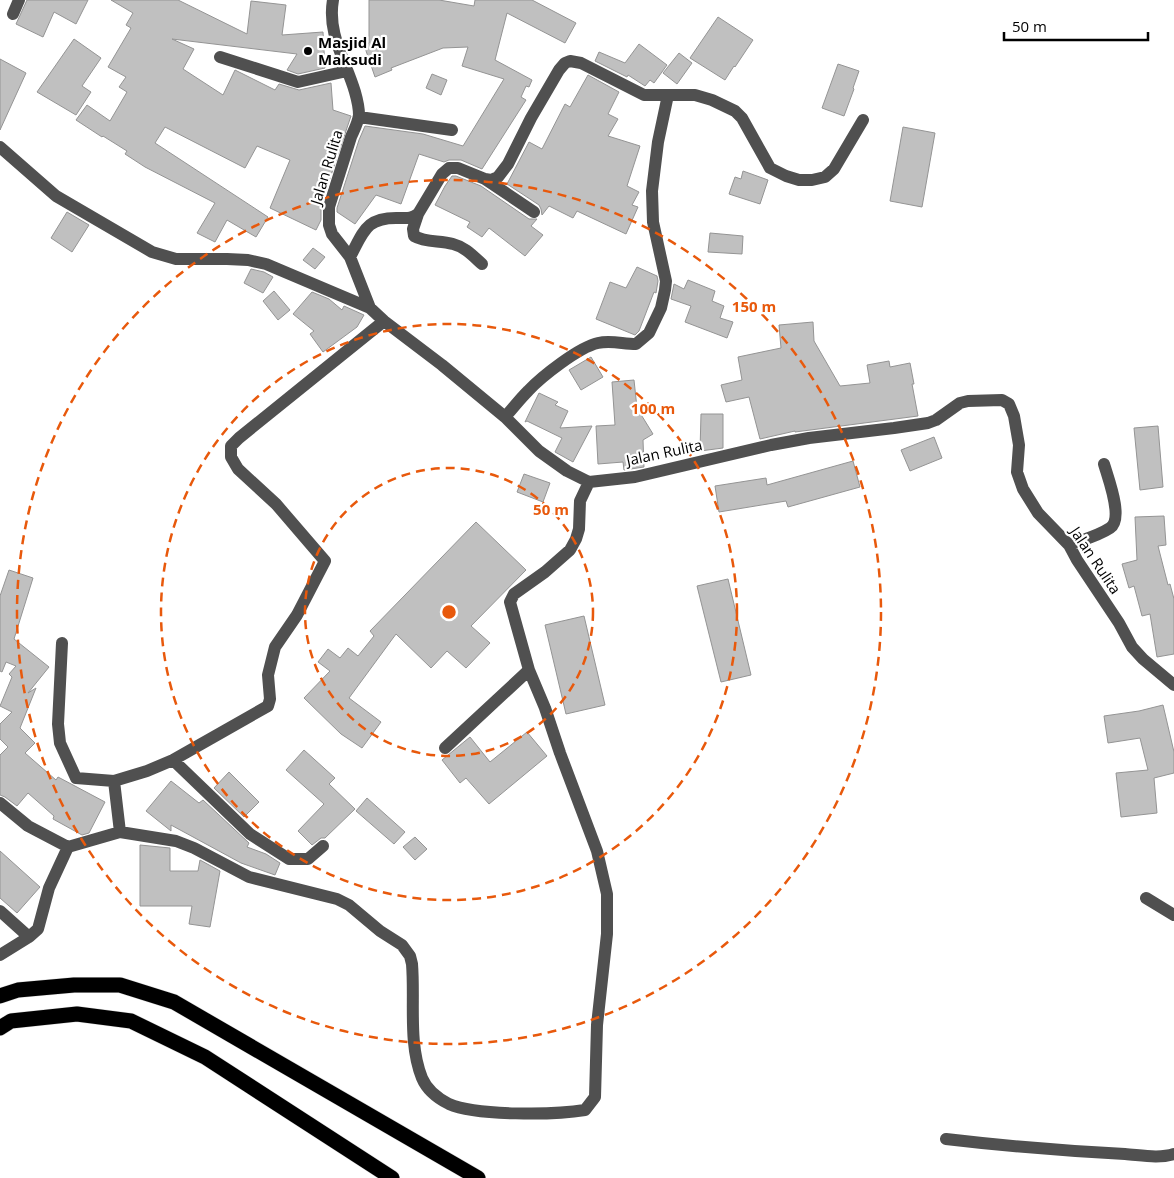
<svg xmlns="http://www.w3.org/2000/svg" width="1174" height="1178" font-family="'Open Sans',sans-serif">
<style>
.building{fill:#c0c0c0;stroke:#949494}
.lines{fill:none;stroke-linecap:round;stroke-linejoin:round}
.highway-casing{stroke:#dbdbdb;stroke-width:16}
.minor{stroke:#505050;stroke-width:12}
.highway{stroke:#000;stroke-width:15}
.ring{fill:none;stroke:#e8590c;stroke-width:2.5;stroke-dasharray:9 6}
.poi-dot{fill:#000;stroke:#fff;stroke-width:2}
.labels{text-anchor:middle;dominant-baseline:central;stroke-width:4.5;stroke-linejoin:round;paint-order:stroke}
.poi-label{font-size:15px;font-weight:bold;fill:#000;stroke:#fff;text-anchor:start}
.street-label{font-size:15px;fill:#000;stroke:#fff}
.centre{fill:#e8590c;stroke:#fff;stroke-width:2.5}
.ring-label{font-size:15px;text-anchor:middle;font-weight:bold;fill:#e8590c;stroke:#fff;stroke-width:4.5;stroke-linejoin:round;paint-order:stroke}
</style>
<rect width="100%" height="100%" fill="#fff"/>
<!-- building -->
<path class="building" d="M27,0H88L76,24L54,12L43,37L16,24Z
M111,0H178L247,34L251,1L286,5L282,35L323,32L325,68L298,74L287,70L297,54L172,39L194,49L183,69L223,95L235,70L275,90L279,84L299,90L331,83L333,110L351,116L321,205V220L316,230L270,208L290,160L257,146L245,168L165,127L155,143L268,217L256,237L227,220L215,242L197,233L215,203L145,167L125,154L127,151L103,136L102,137L76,120L87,105L110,121L127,92L119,87L126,77L108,67L131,28L126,25L133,13Z
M369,0H439L474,6L475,0H532L576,23L565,43L507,13L495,60L532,80L529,87L526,86L521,97L526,100L482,169L461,160H449L444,162L419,154L401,204L376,195L355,224L337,212V208L359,140L365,126L423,134L463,146L504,79L462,66L468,47L443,48L391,68L392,70L375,77L364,45L369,43Z
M718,17L753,40L735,67L734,66L725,80L690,58Z
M74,39L101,58L82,86L91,92L76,115L37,92Z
M639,44L667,65L654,83L650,80L645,86L628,75L627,77L595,61L599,52L625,63Z
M679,53L692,63L677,84L663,73Z
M0,59L26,73L0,130Z
M838,64L859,71L853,88L854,89L844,116L822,108Z
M432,74L447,80L441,95L426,88Z
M588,75L619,92L608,114L618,119L608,136L640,146L627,186L639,192L632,205L638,207L626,234L577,211L573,218L549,206L542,215L541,209L539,205L507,184L529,142L542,149L565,104L570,107Z
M903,127L935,133L922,207L890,201Z
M743,171L768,180L760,204L729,194L735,177L741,179Z
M452,176H456L481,186L529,219H537L531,226L543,235L525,256L489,228L482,237L467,227L470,222L435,205L445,186Z
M67,212L89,225L72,252L51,238Z
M710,233L743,236L742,254L708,252Z
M313,248L325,257L315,269L303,260Z
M637,267L657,276L658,281L656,293L654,292L639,331L635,335L596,319L610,282L626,288Z
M251,269L264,272L273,277L263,293L244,283Z
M688,280L715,291L712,301L724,306L720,318L733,322L727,338L685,322L691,306L671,299L674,284L684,289Z
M274,291L290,310L278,320L263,301Z
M312,292L329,299L342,310L344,306L364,315L357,327L323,352L310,334L314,331L293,314Z
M813,322L814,341L840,386L870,383L867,365L889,361L890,367L910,363L914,384H912L918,416L795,432V431L760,439L749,397L726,402L721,385L742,380L738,357L781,348L779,325Z
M591,357L603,377L581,390L569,370Z
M634,380L637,408L653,434L643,440L644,467L624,470L623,462L598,464L596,426L615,425L612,382Z
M539,393L558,402L555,405L568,411L560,428L592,426L573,462L555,452L562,438L527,421L525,422Z
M701,414H723V448L700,451Z
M1158,426L1163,487L1140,490L1134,428Z
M934,437L942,458L910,471L901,450Z
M853,461L860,487L788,507L786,501L719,512L715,486L766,478L767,485Z
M524,474L550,483L543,502L517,492Z
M1164,516L1166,545L1158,546L1168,585L1170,584L1174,599V654L1157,657L1150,614L1142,616L1134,586L1129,588L1122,564L1137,560L1135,517Z
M476,522L526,570L471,626L490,643L466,668L447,651L431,668L396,634L349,698L381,722L362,748L341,734L304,698L330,671L318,662L328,649L340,658L348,648L358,656L374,636L370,631Z
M9,570L33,578L14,639L49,667L28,693L36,688L20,728L35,743L25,753L56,780L58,777L105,802L89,833L82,835L53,819L54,816L28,793L17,806L5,797L0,795V755L8,747L0,739V724L12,712L0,706L12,677L9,674L16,666L6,662L2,672L0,671V596Z
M728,579L751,675L721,682L697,586Z
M584,616L605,705L566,714L545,625Z
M1163,705L1174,752V773L1154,778L1157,813L1121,817L1116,773L1148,770L1140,738L1108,743L1104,716L1139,711Z
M527,732L547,756L489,804L466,778L460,783L442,760L470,737L490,762Z
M304,750L335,778L329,784L355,809L325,838H321L312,845L298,831L324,804L286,770Z
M229,772L259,802L244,817L214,788Z
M171,781L199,803L203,800L249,843L247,847L266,854L280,863L275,875L241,863L171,825V831L146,811Z
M367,798L405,832L394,844L356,811Z
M415,837L427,849L415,860L403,847Z
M140,845L170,848V871H198L200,860L220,871L210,927L189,924L192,906H140Z
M0,851L40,887L17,913L0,898Z"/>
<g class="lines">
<!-- highway casing -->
<g class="highway-casing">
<path id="highway" d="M0,996L18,990L74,985H120L174,1002L478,1178
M0,1028L11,1021L77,1014L131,1021L205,1057L392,1178"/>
</g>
<!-- minor -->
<path class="minor" d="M333,0C327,34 346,61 355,92C357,99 359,108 359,115C358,123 354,130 351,137L329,207V225L332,234L350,257L370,308L384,321L442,365L505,417L539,451L567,471L589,482L635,477L771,445L809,438L894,428L928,423L936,420L960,403L968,401L1002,400L1009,404L1014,416L1019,445L1017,472L1023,489L1038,513L1069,545L1077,560L1119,623L1132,647L1143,659L1174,685
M13,14L19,0
M220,57L298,82L347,71
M359,117L452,130
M0,147L56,196L152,252L176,259H227L248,260L266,264L370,308
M485,179L534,212
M418,214L413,229L414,236C426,243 440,240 453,244C465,247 473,256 482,264
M350,257C364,231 366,217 399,218C407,218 411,219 418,214L442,174L449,168H458L485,179L491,180L498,177L508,164L531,118L559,70L565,63L570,61L581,63L644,95H695L712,100L735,111L742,118L770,168L786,176L799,180H812L825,177L834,169L863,120
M505,417C513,408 520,399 528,391C541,377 579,347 598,343C611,340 623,344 636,344L649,333L661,308L665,290L666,281L653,222L652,191L658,142L668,95
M1069,545C1082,540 1098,536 1110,528C1124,519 1108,478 1104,464
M62,643L58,724L60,743L76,778L114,781
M445,748L529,670
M173,760L250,834L289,859H308L323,846
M0,803L28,826L68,847L120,832L114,781L147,771L173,760L268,706L270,699L268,675L275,647L297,615L325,561L276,504L238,469L231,457V446L239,438L384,321
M120,832L176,841L194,848L249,877L337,899L349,905L380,931L402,945L410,956L412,964C415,1001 408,1043 422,1078C427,1090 437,1098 449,1104C476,1116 555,1115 585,1110L595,1097L597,1025L607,934V894L597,851L560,753L545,708L529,670L510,602L514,594L545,572L570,550L576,539L579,529L580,501L589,482
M1146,898L1174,915
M0,911L29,937
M0,955L29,937L38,929L49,888L68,847
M946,1139C1005,1146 1065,1151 1125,1154C1140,1155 1159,1159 1174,1154"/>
<!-- highway -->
<use href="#highway" class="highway"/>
</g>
<!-- distance rings -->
<g class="ring">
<circle cx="449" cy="612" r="144"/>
<circle cx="449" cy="612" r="288"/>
<circle cx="449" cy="612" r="432"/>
</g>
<!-- markers -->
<circle class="poi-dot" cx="308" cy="51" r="5"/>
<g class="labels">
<!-- poi labels -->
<g class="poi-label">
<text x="318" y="42">Masjid Al<tspan x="318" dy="17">Maksudi</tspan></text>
</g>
<!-- street labels -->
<g class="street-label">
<text transform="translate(326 167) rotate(-73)">Jalan Rulita</text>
<text transform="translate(664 452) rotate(-12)">Jalan Rulita</text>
<text transform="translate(1096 560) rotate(56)">Jalan Rulita</text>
</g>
</g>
<circle cx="449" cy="612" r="8" class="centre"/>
<g class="ring-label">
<text x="754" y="312">150 m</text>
<text x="653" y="414">100 m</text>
<text x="551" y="515">50 m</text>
</g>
<!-- scale -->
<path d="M1004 32v8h144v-8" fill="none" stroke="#000000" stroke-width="2.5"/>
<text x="1012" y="32" font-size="15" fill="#000000" stroke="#ffffff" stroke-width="4" paint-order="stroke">50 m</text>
</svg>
